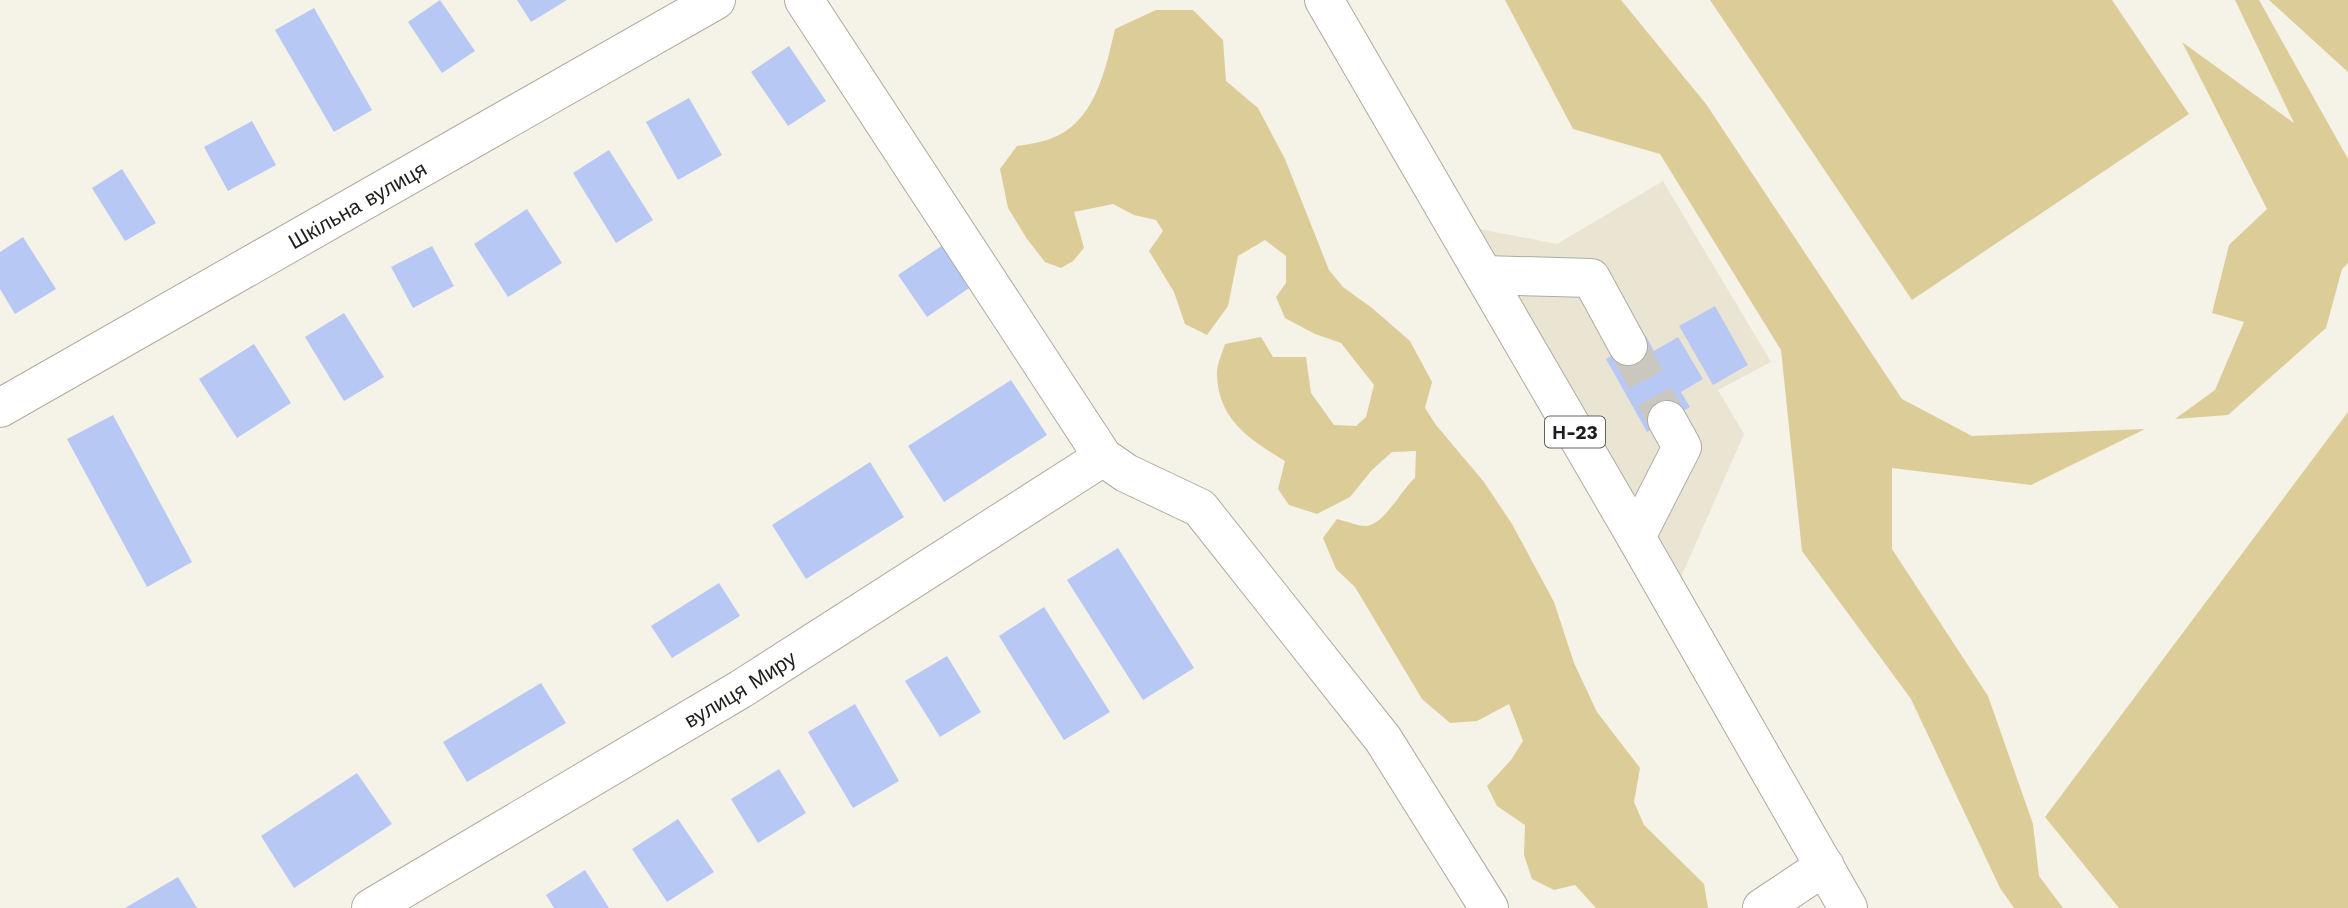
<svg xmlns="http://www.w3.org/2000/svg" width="2348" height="908" font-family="'Work Sans',sans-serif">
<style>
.built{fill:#eae5d3}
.green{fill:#dccd98}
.building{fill:#b8c8f5}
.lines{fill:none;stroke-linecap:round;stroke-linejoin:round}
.minor-tunnel{stroke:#cac8be;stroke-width:38;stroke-dasharray:38 19;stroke-linecap:butt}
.minor-casing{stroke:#aeaba1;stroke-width:40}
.major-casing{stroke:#aeaba1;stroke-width:40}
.minor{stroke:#fff;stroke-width:38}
.major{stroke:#fff;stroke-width:38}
.labels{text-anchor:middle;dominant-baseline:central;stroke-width:6;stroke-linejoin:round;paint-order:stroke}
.shield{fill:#fff;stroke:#62625f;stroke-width:2}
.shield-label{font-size:19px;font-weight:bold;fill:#1f1e1a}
.street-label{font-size:21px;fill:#1f1e1a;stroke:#fff}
</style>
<rect width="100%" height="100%" fill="#f5f2e7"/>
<!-- built -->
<path class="built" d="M1663,181L1771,362L1718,390L1744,434L1674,593L1459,225L1557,244Z"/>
<!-- green -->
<path class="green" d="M1505,0H1621L1706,104L1902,399L1972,436L2145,429L2031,485L1892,468V549L1988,696L2033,824L2039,876L2063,908H2014L2000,888L1911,699L1802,551L1781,350L1660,154L1573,129Z
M1710,0H2112L2189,114L1912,300Z
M2235,0H2259L2348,159V263L2342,269L2326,328L2228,415L2175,419L2215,390L2244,322L2212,313L2229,245L2267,209L2182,42L2294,123Z
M2269,0H2348V72Z
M1156,10H1193L1223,40L1226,81L1258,108L1285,159L1329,270L1343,287L1372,308L1410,341L1432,382L1425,408L1436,425L1484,482L1512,524L1554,602L1574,663L1597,712L1640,768L1634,802L1644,825L1704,884L1708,908H1596L1575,885L1554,890L1532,879L1524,855L1525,825L1497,806L1487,786L1511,760L1523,741L1509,704L1477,721L1450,723L1422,699L1355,587L1336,569L1323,538L1337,519C1346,521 1357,526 1366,526C1384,525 1401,490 1415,478L1416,451L1392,452L1372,470L1350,497L1317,514L1289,505L1278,489L1285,461C1251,440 1219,421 1217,376C1216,366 1222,354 1225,344L1261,337L1273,357H1306L1311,393L1334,425L1356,426L1366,417L1374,385L1341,343L1315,334L1285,318L1276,297L1286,283V256L1265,240L1238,256L1228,306L1207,335L1185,324L1174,292L1149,251L1163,231L1156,220L1134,215L1113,204L1074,212L1084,248L1073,261L1061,268L1045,262L1027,239L1008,208L1000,169L1017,146C1028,144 1039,143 1050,139C1095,123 1105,71 1115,29Z
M2348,412V908H2119L2045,817Z"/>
<!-- building -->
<path class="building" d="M440,0L475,51L442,73L408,22Z
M517,0H567L531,22Z
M314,8L372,110L334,132L275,30Z
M789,46L826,101L788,126L751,72Z
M689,98L722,155L678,180L646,122Z
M252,121L276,165L228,191L204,147Z
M609,150L653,220L616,243L573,173Z
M122,169L156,223L125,241L92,188Z
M527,209L562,263L508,297L474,244Z
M23,237L56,289L15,314L0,289V252Z
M946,243L975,284L927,317L898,275Z
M432,246L454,286L413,308L391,267Z
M1715,306L1748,365L1713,385L1679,326Z
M344,313L384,377L344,401L305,337Z
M1646,336L1654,351L1678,337L1703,379L1681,392L1690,407L1647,432L1606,359Z
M254,344L291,403L237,438L199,379Z
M1011,380L1047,435L944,502L908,446Z
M113,415L192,562L147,587L67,439Z
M870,462L904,517L806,579L772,525Z
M1118,548L1194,668L1143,700L1067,580Z
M719,583L740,616L672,658L651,626Z
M1044,607L1110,712L1064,740L999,636Z
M947,656L981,712L940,737L905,681Z
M541,683L566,723L467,782L443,742Z
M855,704L899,781L853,808L808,732Z
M779,769L806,813L758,843L731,799Z
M357,773L392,824L294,888L261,836Z
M678,819L714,872L667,902L632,849Z
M585,870L609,908H554L546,895Z
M178,877L197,908H125Z"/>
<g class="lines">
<!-- minor-tunnel -->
<path class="minor-tunnel" d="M1628,346L1667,420"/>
<!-- minor casing -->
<g class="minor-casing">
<g id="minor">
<path d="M804,0L1103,457L1126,473L1200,508L1383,739L1489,908"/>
<path d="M1484,275L1591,278L1628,346"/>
<path id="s1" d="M0,408L716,0"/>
<path d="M1636,537L1682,447L1667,420"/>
<path id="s2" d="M371,908L741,689L1103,457"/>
<path d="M1762,908L1825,866"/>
</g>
</g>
<!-- major casing -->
<g class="major-casing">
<path id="major" d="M1324,0L1636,537L1848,908"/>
</g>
<!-- minor -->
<use href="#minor" class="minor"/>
<!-- major -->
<use href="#major" class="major"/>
</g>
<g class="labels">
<!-- shield labels -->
<rect class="shield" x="1545" y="416.5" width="60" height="31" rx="5"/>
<g class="shield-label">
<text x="1575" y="432">Н-23</text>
</g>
<!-- street labels -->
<g class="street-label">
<text stroke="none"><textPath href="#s1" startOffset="411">Шкільна вулиця</textPath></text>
<text stroke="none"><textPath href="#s2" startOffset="429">вулиця Миру</textPath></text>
</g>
</g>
</svg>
